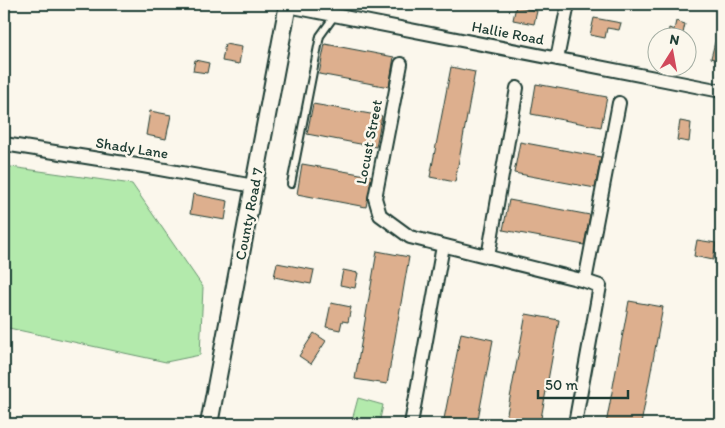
<svg xmlns="http://www.w3.org/2000/svg" width="725" height="428" font-family="Itim,sans-serif">
<style>
.green{fill:#b3eaac;stroke:#699470}
.building{fill:#ddaf8e;stroke:#1f3d34}
.lines{fill:none;stroke-linecap:round;stroke-linejoin:round}
.service-casing{stroke:#1f3d34;stroke-width:10}
.minor-casing{stroke:#1f3d34;stroke-width:16}
.tertiary-casing{stroke:#1f3d34;stroke-width:20}
.service{stroke:#fbf7ec;stroke-width:6}
.minor{stroke:#fbf7ec;stroke-width:12}
.tertiary{stroke:#fbf7ec;stroke-width:16}
.labels{text-anchor:middle;dominant-baseline:central;stroke-width:5;stroke-linejoin:round;paint-order:stroke}
.street-label{font-size:15px;fill:#1f3d34;stroke:#fbf7ec}
</style>
<rect width="100%" height="100%" fill="#fbf7ec"/>
<filter id="ink" filterUnits="userSpaceOnUse"><feTurbulence type="fractalNoise" baseFrequency=".02" numOctaves="2"/><feDisplacementMap in="SourceGraphic" scale="10" xChannelSelector="R" yChannelSelector="G"/><feConvolveMatrix kernelMatrix="1 2 1 2 8 2 1 2 1" color-interpolation-filters="sRGB"/></filter>
<g filter="url(#ink)">
<!-- green -->
<path class="green" d="M4,166L132,184L203,287L200,355L166,362L4,327Z
M358,398L383,405L379,424H351Z"/>
<!-- building -->
<path class="building" d="M516,6L537,11L534,24L513,20Z
M594,18L621,23L619,30L607,28L605,38L590,35Z
M676,21L685,24L682,38H667L669,28L674,30Z
M715,42L721,43V61L711,58Z
M225,44L242,47L239,64L222,61Z
M325,44L394,57L389,87L319,74Z
M195,60L209,63L207,73L193,71Z
M451,67L475,72L455,182L430,177Z
M536,84L607,97L601,127L531,114Z
M313,104L382,116L376,147L307,134Z
M150,111L171,115L166,139L146,135Z
M680,121L691,123L689,142L677,140Z
M520,142L601,157L595,188L514,173Z
M302,164L372,176L366,207L297,194Z
M193,194L228,201L225,220L190,214Z
M509,200L590,215L584,245L503,230Z
M697,240L716,243L713,260L694,256Z
M377,251L409,257L387,384L355,379Z
M277,263L314,270L311,284L274,277Z
M343,270L358,273L355,288L340,285Z
M629,301L663,307L641,424H606Z
M331,303L351,307L348,322L342,321L340,330L326,327Z
M526,314L559,320L540,424H505Z
M314,333L326,341L311,364L299,356Z
M461,333L493,340L477,424H443Z"/>
<g class="lines">
<!-- service casing -->
<g class="service-casing">
<path id="service" d="M291,184L320,36L335,15"/>
</g>
<!-- minor casing -->
<g class="minor-casing">
<path id="minor" d="M288,6L721,91
M557,59L568,4
M401,64L375,198L380,215L410,237L585,281
M4,144L143,166L254,186
M488,257L517,88
M411,424L443,246
M575,424L600,286L585,281L619,103"/>
</g>
<!-- tertiary casing -->
<g class="tertiary-casing">
<path id="tertiary" d="M209,424L288,4"/>
</g>
<!-- service -->
<use href="#service" class="service"/>
<!-- minor -->
<use href="#minor" class="minor"/>
<!-- tertiary -->
<use href="#tertiary" class="tertiary"/>
</g>
</g>
<g class="labels">
<!-- street labels -->
<g class="street-label">
<text transform="translate(508 33) rotate(11)">Hallie Road</text>
<text transform="translate(369 142) rotate(-79)">Locust Street</text>
<text transform="translate(132 148) rotate(9)">Shady Lane</text>
<text transform="translate(249 214) rotate(-79)">County Road 7</text>
</g>
</g>
<!-- margin -->
<rect width="725" height="428" fill="none" stroke="#fbf7ec" stroke-width="20"/>
<rect x="10" y="10" width="705" height="408" fill="none" stroke="#1f3d34" stroke-width="2" filter="url(#ink)"/>
<!-- north arrow -->
<g transform="translate(672 52) rotate(11)"><circle r="24" fill="#fbf7ec" stroke="#a3ada2"/>
<path d="M0-4L9 19L0 12L-9 19Z" fill="#d1495b"/>
<text y="-8" font-size="14" font-weight="bold" text-anchor="middle" fill="#1f3d34">N</text>
</g>
<!-- scale -->
<path d="M538 390v8h90v-8" fill="none" stroke="#1f3d34" stroke-width="2.5"/>
<text x="545" y="390" font-size="15" fill="#1f3d34" stroke="#fbf7ec" stroke-width="4" paint-order="stroke">50 m</text>
</svg>
